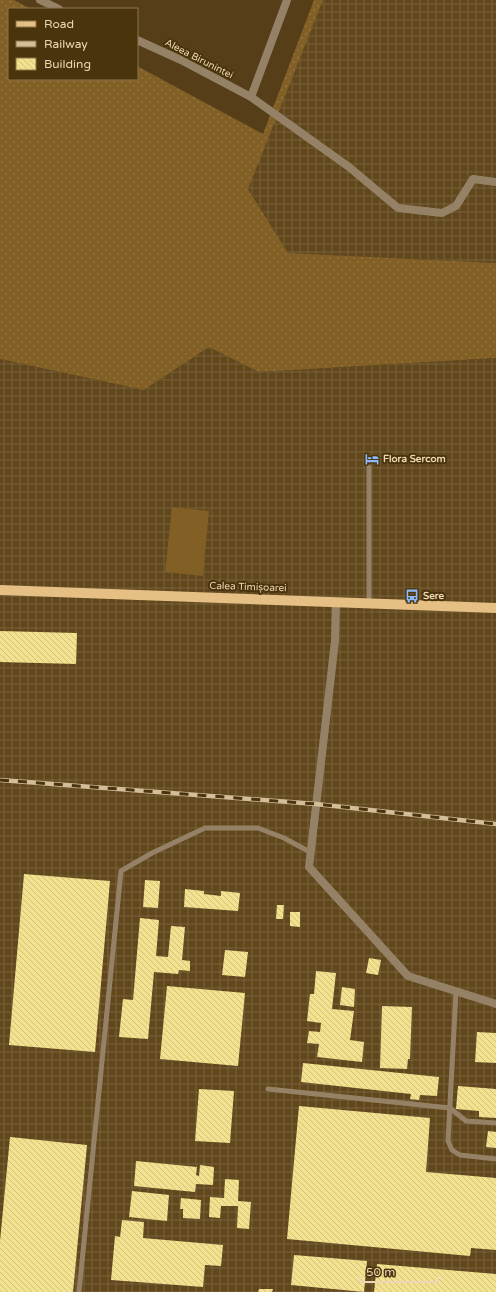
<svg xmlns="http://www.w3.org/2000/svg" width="496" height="1292" font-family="'Varela Round',sans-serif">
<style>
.industrial{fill:url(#industrial-grid)}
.grass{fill:url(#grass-dots)}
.garden{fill:#815f25}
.building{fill:url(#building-back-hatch)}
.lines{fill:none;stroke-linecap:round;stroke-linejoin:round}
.service{stroke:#958266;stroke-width:5}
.minor{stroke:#958266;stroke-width:8}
.primary{stroke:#e5bf84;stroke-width:10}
.rail-casing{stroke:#d4bd99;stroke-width:4.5}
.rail{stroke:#4a340b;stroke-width:3;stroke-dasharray:9;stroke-linecap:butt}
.labels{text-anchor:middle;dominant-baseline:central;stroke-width:4;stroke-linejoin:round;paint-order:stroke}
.street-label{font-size:10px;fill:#edd6b3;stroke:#4a340b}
.poi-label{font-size:10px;font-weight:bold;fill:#edd6b3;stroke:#4a340b;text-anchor:start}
</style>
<defs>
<pattern id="industrial-grid" width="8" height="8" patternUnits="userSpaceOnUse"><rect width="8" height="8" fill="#61471c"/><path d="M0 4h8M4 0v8" fill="none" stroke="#78613b"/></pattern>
<pattern id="grass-dots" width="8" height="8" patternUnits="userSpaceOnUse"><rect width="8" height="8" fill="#815f25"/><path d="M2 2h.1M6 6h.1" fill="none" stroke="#937542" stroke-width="1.8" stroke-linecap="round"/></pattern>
<pattern id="building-back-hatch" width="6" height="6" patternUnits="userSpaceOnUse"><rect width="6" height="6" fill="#f2e18e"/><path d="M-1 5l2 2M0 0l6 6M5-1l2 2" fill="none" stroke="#d0c17c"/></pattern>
</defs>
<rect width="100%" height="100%" fill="#553e18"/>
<!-- industrial -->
<path class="industrial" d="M323,0H496V263L288,253L248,188Z
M209,347L259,372L496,358V1292H0V359L144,390Z"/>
<!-- grass -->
<path class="grass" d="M0,0H14L31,9H9V79H137V66L263,134L314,0H323L248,189L288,253L496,263V358L259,372L209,347L144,390L0,359Z"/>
<!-- garden -->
<path class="garden" d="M172,507L209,511L203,576L165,572Z"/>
<!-- building -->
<path class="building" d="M0,631L77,633L76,664L0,662Z
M24,874L110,881L95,1052L9,1045Z
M145,880L160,881L158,908L143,907Z
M185,889L204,891V894L221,896V891L240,893L238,911L184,907Z
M277,905H284L283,919H276Z
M290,912H300V927L290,926Z
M140,918L159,920L156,956L168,957L171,926L185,927L182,960L190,961V971L179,970L178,974L154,972L148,1039L119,1037L123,999L133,1000Z
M225,950L248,952L245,977L222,975Z
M369,958L381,960L378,975L366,973Z
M316,971L336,973L332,1009L354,1011L350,1040L364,1042L362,1062L317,1057L319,1044L307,1043L309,1031L320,1032L321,1023L307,1021L310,994H314Z
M167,986L245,993L238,1066L160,1059Z
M342,987L355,989L354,1007L340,1005Z
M382,1006L412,1007L410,1059H408L407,1069L380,1068Z
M477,1032L496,1033V1063L475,1062Z
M303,1063L439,1077L437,1096L420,1095L419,1100L410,1099L411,1094L301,1082Z
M458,1086L496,1089V1118L479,1117V1111L456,1109Z
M199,1089L234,1091L230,1143L195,1141Z
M299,1106L430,1118L426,1172L496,1178V1250L471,1248L470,1256L287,1239Z
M488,1131L496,1132V1148L486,1147Z
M10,1137L87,1145L73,1292H0V1241Z
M136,1161L197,1167L196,1175L199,1176L200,1165L214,1167L213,1185L196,1184L195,1192L134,1186Z
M225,1179L239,1180L238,1201L251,1202L249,1229L237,1228L238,1206H221L220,1218L209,1217L210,1197L224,1198Z
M132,1191L169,1195L167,1221L129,1217Z
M181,1198L201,1200L200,1219L183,1218V1209H180Z
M122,1220L144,1222L143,1238L223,1245L221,1266L205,1265L203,1287L111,1280L115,1236L120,1237Z
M294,1255L367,1261L364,1292L291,1285Z
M377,1264L496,1274V1292H374Z
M259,1289H273L272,1292H258Z"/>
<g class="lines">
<!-- service -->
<path class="service" d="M369,604V467
M456,992L448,1141L452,1150L460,1155L496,1159
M268,1089L450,1108L466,1121L496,1123
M79,1292L121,871L152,853L205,828H258L284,838L310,852"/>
<!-- minor -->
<path class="minor" d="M40,0L59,9
M287,0L251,97L349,167L398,208L442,213L456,206L473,179L496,182
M137,40L181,60L251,97
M336,603L335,641L309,867L408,976L496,1004"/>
<!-- primary -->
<path class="primary" d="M0,590L496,608"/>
<!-- rail casing -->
<g class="rail-casing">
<path id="rail" d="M0,780L316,804L496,824"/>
</g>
<!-- rail -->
<use href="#rail" class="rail"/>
</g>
<!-- icons -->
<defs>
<g id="hotel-bare" transform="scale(1.08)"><path d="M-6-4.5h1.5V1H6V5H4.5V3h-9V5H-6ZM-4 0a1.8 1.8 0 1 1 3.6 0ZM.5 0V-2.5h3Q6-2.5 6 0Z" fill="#8cb9fc" stroke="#4a340b" stroke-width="2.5" paint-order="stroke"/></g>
<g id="bus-bare" transform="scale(1.08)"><path d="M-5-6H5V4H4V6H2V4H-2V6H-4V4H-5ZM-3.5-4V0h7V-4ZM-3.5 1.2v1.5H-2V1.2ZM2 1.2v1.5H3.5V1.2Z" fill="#8cb9fc" stroke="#4a340b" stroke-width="2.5" paint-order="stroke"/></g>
</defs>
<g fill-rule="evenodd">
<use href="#hotel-bare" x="372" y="459"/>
<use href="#bus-bare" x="412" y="596"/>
</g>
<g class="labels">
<!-- street labels -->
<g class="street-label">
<text transform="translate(199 59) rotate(27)">Aleea Birunintei</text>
<text transform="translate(248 587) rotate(2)">Calea Timișoarei</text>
</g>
<!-- poi labels -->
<g class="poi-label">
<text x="383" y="459">Flora Sercom</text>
<text x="423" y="596">Sere</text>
</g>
</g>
<!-- legend -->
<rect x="8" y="8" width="130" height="72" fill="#4a340b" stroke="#8b754e"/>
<rect x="16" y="21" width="20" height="6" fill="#e5bf84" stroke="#8b754e"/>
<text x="44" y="28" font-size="12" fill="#edd6b3">Road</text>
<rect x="16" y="41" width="20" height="6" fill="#d4bd99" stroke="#8b754e"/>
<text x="44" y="48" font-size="12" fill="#edd6b3">Railway</text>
<rect x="16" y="58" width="20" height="12" fill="url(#building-back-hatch)" stroke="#8b754e"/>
<text x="44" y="68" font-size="12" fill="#edd6b3">Building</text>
<!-- scale -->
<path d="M360 1276v6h78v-6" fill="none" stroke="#edd6b3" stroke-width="2"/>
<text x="366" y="1276" font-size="12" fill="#edd6b3" stroke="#4a340b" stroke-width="3" paint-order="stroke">50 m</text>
</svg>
